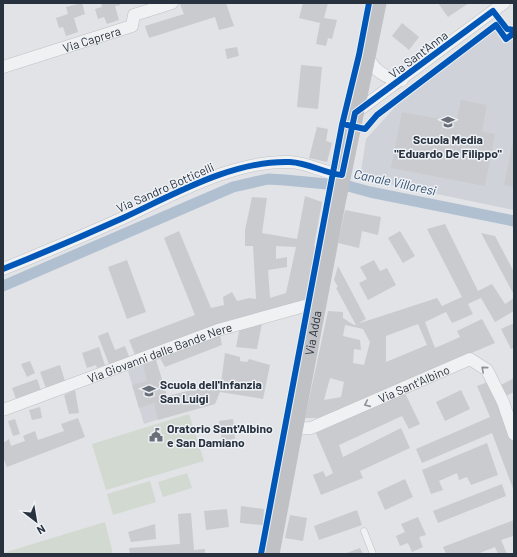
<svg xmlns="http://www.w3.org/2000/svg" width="517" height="557" font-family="Barlow,sans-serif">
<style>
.built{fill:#cfd3d9}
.green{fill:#d2d9d1}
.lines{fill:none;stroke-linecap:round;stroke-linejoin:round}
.canal{stroke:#b0c0d0;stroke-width:11}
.building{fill:#c9cbce;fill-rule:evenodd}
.lane-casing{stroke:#bfc1c4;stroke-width:7}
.street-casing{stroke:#bfc1c4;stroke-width:13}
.lane{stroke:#f0f1f2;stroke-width:6}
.street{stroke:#f0f1f2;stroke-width:12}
.secondary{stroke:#bfc1c5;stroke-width:17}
.cycleway-casing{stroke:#eef1f5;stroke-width:8}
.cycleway{stroke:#0057b8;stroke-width:6}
.oneway{stroke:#8c9198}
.labels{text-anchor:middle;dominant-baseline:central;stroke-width:3;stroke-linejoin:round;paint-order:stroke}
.street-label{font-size:12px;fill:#28313e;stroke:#eef1f5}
.poi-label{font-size:12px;font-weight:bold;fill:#28313e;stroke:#eef1f5;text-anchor:start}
.water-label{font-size:13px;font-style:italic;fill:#345070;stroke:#eef1f5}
</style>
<rect width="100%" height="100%" fill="#e1e3e6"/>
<!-- built -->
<path class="built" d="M494,29L504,44L511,38L514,43V210L360,178L366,139L397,105Z
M156,360L172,415L144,424L128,371Z"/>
<!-- green -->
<path class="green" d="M189,414L204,461L106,490L92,444Z
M187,473L192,488L163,497L158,482Z
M150,481L156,502L113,515L107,494Z
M105,522L113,554H3V553Z"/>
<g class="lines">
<!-- canal -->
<path class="canal" d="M3,286L233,187L268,179L285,180L348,186L370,192L514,221"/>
</g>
<!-- building -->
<path class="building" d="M82,3L85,14L74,18L78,32L66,36L63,27L59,28L56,18L68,14L66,7Z
M101,3H120V5L115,6L119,20L107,24L104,17L98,19L95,9L102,7Z
M185,3H226L234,26L219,30L215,17L149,38L145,26L184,14L180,4Z
M303,3H328L324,18L337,20L332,39L328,38L326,46L316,44L320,23L299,18Z
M438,3H469L448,17Z
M402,23L419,37L409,50L392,36Z
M237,47L239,56L227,59L225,49Z
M301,65L322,67L318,109L297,107Z
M461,100L487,105L482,131L495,134L485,186L391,168L402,112L456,122Z
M317,127L328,129L326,141L332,143L327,162L309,158Z
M513,140H514V187L504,185Z
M305,196L322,202L314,246L318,247L307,299L136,357L129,340L195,315L164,238L179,231L211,308L224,305L223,297L232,292L237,301L249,298L256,299L253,246H245V230L252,197L267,198L262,233L297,239ZM276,246L296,247L286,293L270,298L268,270L287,267V257L276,259Z
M345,210L381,217L378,235L362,231L359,248L338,243Z
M445,224L478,291L492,284L505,304L514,298V311L495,322L481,298L468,304L473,314L452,323L446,312L425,322L435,348L460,337L457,331L482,319L495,343L318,418H305L328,311L343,312V318L354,325L437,298L442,306L462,297L427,229ZM418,324L427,345L386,362V336ZM345,325L363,329L370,342L364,365L353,363L354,349L361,350L360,340L343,336ZM330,378L344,382L341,397L324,400Z
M400,231L415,256L403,263L388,238Z
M481,233L495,236L514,272V295Z
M127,260L146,312L127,319L108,267Z
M374,260L380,271L387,268L396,285L368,300L359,283L367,279L360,267Z
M338,266L366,319L356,325L336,288L338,287L334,280Z
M262,323L257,349L236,347L240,327Z
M514,323V348L511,349L501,329Z
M108,332L115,350L125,346L130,359L110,367L98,336Z
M220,335L222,345L165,367L160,358Z
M99,347L105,365L97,368L96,365L87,368L82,353Z
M225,353L240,357V361L247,362L249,359L270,365L263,399L220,392L215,404L158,420L154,403L139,408L132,385L147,381L143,365L156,360L167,396L221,383Z
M30,361L35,373L27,377L21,364Z
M60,365L65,381L46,388L40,372Z
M514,378V392L506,396L501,385Z
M37,379L41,390L16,399L12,388Z
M488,382L509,429L514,445V491L492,433L422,463L416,449L490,417L477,386Z
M75,390L79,413L69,414L64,395Z
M461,390L470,409L445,421L436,402Z
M405,393L420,424L409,429L402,416L339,445L343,457L401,428L410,448L360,471L363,478L321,495L313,475L323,471L326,477L333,473L316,433Z
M40,407L42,418L32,420L29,410Z
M78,418L85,437L7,467L3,458V443L9,439L11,446L25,441L23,436L35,431L38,440L64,431L61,424Z
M15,419L20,434L13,436L8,421Z
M233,419L235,439L222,441L219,421Z
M487,443L498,475L471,485L467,477L459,480L457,473L439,481L443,490L431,494L422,470Z
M405,479L413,497L385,510L377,492Z
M502,484L506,496L438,523L433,511Z
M241,506L264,509L263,525L240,523Z
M227,509L229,527L206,530L204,511Z
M357,510L362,525L319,540L314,526Z
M191,513L194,550L205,549V554H130L129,548L180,544L178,514Z
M290,515L307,518L303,541L285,538Z
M418,517L426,535L419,537L423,547L412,552L408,543L400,546L396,536L405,532L401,524Z
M514,520V539L513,536L501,540L507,554H498L495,547L477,554H446L443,547Z
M155,524L156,539L131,542L128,532Z
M360,548L363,554H344Z"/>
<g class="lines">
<!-- lane casing -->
<g class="lane-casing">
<path id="lane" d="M493,11L507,29L514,30
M364,531L373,554"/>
</g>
<!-- street casing -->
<g class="street-casing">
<g id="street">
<path d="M367,56C374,70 386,79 402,80"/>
<path id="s1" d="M3,67L132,26L134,15L172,3"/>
<path d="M355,113L504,3"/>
<path d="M3,269C43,253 83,236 123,218C173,195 233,160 290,162C309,163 324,173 342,175"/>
<path id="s2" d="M3,410L218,330L308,305L318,301"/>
<path id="s3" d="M294,429L311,428L470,359L487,370L503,402L514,434"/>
</g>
</g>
<!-- lane -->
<use href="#lane" class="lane"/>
<!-- street -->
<use href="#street" class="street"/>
<!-- secondary -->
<path class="secondary" id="s4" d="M271,554L337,203L378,3"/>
<!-- cycleway casing -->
<g class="cycleway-casing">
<path id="cycleway" d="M347,125L365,129L377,115L496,25L506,39L514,33
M3,269C43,253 83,236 123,218C173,195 233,160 290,162C309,163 324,173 342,175L355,113L493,11L507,29L514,30
M261,554L342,125L359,55L369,3"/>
</g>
<!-- cycleway -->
<use href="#cycleway" class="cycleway"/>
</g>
<!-- one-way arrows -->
<defs><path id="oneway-chevron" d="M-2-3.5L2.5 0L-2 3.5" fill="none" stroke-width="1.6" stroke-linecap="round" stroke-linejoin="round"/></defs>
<g class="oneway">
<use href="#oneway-chevron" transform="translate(484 369) rotate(-139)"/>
<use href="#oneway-chevron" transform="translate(367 404) rotate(156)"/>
</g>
<!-- icons -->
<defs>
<g id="school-bare" transform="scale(1.08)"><path d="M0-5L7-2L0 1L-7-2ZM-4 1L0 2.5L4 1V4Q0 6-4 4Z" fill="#696f79" stroke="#eef1f5" stroke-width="2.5" paint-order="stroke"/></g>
<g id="civic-bare" transform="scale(1.08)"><path d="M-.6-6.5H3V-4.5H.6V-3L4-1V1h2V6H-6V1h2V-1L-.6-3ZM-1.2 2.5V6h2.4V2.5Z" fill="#696f79" stroke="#eef1f5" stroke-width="2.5" paint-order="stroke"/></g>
</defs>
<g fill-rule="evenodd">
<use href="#school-bare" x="448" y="122"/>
<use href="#school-bare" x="149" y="391"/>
<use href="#civic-bare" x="156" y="435"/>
</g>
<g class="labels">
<!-- street labels -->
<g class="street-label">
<text stroke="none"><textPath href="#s1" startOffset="93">Via Caprera</textPath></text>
<text transform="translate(418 54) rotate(-37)">Via Sant'Anna</text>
<text transform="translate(165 187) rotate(-24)">Via Sandro Botticelli</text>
<text stroke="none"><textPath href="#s4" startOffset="225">Via Adda</textPath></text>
<text stroke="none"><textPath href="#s2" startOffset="167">Via Giovanni dalle Bande Nere</textPath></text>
<text stroke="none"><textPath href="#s3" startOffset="129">Via Sant'Albino</textPath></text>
</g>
<!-- poi labels -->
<g class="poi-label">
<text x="448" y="139" text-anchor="middle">Scuola Media<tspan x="448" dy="14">"Eduardo De Filippo"</tspan></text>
<text x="160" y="384">Scuola dell'Infanzia<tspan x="160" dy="14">San Luigi</tspan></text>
<text x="167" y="428">Oratorio Sant'Albino<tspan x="167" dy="14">e San Damiano</tspan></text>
</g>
<!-- water labels -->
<g class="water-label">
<text transform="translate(395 182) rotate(12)">Canale Villoresi</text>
</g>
</g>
<!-- border -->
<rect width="517" height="557" fill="none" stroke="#28313e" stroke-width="8"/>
<!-- north arrow -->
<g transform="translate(36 521) rotate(149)" stroke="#eef1f5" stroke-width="3" paint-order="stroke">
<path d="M0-3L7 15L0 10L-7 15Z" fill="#28313e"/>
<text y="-6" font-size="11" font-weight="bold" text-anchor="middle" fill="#28313e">N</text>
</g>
</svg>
